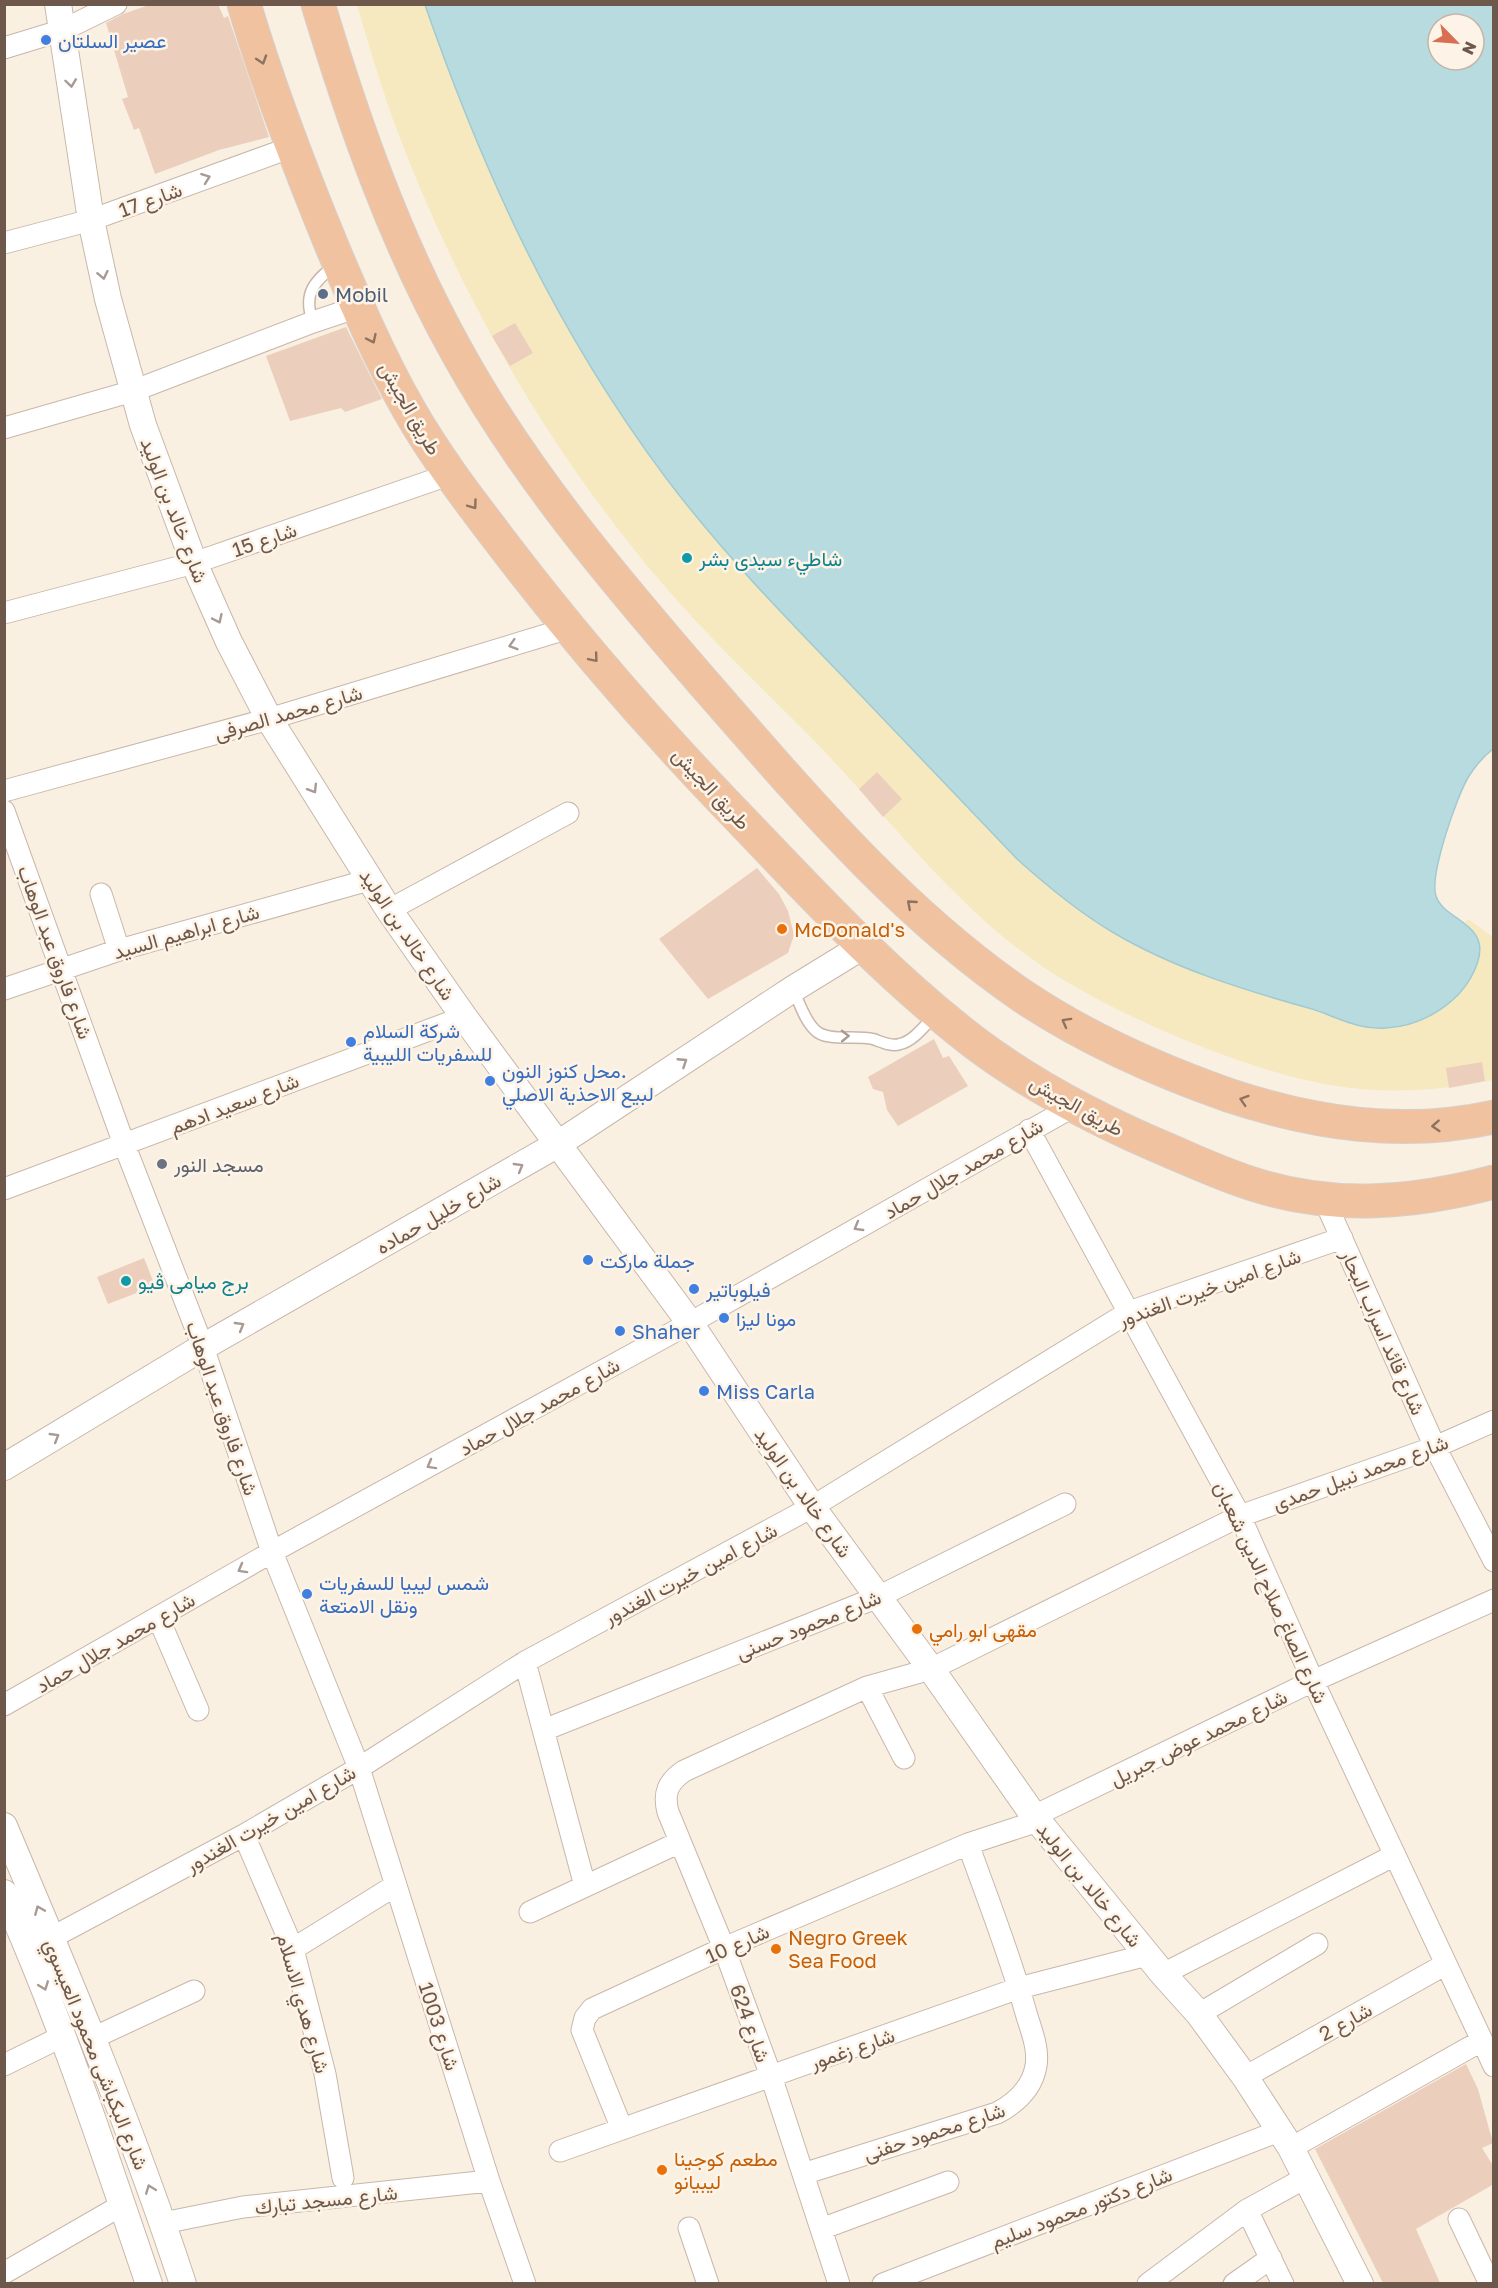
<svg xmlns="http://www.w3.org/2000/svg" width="1498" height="2288" font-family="'Golos Text',Vazirmatn,sans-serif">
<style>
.sand{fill:#f6e9bf}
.water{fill:#b8dbe0;stroke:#a0cad1;stroke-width:1.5;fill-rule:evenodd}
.building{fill:#eccebc}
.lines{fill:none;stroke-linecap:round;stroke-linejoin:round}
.service-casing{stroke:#c8b7aa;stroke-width:13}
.minor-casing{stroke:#c8b7aa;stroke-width:23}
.tertiary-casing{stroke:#c8b7aa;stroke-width:28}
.trunk-casing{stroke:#d6d0cd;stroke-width:35}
.service{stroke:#fff;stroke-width:10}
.minor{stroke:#fff;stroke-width:21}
.tertiary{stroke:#fff;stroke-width:26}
.trunk{stroke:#f0c29f;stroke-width:33}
.oneway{stroke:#8e7260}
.oneway2{stroke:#a89a93}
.shop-dot{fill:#3f7fe0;stroke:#fdf4e7;stroke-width:2}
.service-dot{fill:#5c6f8a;stroke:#fdf4e7;stroke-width:2}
.culture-dot{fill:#0f9aa8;stroke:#fdf4e7;stroke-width:2}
.food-dot{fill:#e8710a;stroke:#fdf4e7;stroke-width:2}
.worship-dot{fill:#6b7280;stroke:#fdf4e7;stroke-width:2}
.labels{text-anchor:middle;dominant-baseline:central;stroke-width:5;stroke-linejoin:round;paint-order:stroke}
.shop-label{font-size:20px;fill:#366cbe;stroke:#fdf4e7;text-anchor:start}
.street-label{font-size:20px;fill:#6e574b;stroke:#fdf4e7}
.service-label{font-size:20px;fill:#4e5e75;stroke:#fdf4e7;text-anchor:start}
.culture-label{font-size:20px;fill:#0d838f;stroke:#fdf4e7;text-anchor:start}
.food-label{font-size:20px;fill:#c56008;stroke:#fdf4e7;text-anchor:start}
.worship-label{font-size:20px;fill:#5b616d;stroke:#fdf4e7;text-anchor:start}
</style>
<rect width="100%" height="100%" fill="#f9f0e1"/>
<!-- sand -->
<path class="sand" d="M357,5H425C485,177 556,331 666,478C720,550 783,614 845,679C903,739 960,798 1017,859L1063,898L1113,933L1276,999L1370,1028H1387L1420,1021L1435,1013L1461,991L1471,978L1478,962L1471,928L1465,922L1468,919L1493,937V1080C1449,1089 1405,1093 1360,1089C1306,1084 1255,1067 1205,1048C1127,1017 1050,980 987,923C928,870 879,809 825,752C770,695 712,642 661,582C544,445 454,285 392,117C379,80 368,42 357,5Z"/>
<!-- water -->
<path class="water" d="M425,5H1493V749C1484,756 1476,765 1469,776C1457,795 1429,876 1436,896C1444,921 1492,923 1477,964C1464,1001 1424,1026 1386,1028C1358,1030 1337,1017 1312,1009C1244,990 1175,969 1114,933C1078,912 1047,886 1017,859C961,800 905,741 849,683C785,617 721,551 666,478C556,331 485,177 425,5ZM1438,24H1474V60H1438Z"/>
<!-- building -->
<path class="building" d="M152,4H218L224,18L228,16L269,137L219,150L155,174L139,128L134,130L122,99L128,97L106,23L123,14Z
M515,323L533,353L510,366L492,336Z
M346,327L382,399L345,412L341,408L290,421L266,356Z
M877,772L902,799L883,817L859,789Z
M757,868L779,894L788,911L794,935L788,953L708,999L659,939Z
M934,1039L943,1058L949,1056L968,1086L898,1126L887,1110L883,1092L873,1089L868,1077Z
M1482,1062L1485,1081L1449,1088L1446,1068Z
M144,1258L155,1286L108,1304L97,1277Z
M1466,2064L1478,2089L1493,2143L1482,2148L1494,2167V2184L1416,2229L1440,2283H1383L1315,2149Z"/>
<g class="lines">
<!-- service casing -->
<g class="service-casing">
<path id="service" d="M313,322C302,293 315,281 336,264
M793,989C799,1002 805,1021 815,1030C826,1042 856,1035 873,1039C882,1042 891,1047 900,1044C914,1041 926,1024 936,1014"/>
</g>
<!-- minor casing -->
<g class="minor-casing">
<path id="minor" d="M4,48L63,30L116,4
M4,243L91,220L292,147
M4,428L133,391L313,322L358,307
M4,613L194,563L451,474
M4,791L269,719L569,628
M4,811L124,1144L203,1347L272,1552L359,1768L489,2181L525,2284
M101,894L119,950
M389,910L568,813
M4,989L119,950L369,880
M1029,1130L1240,1516L1313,1681L1494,2066
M4,1189L464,1017
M1324,1199L1435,1447L1494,1561
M158,1617L198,1710
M525,1662L585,1886
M867,1687L904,1758
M4,1705L272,1552L690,1323L1074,1106
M544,1730L878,1597L1065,1504
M1034,1816L1313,1681L1494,1600
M244,1835L293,1949L325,2074L343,2178
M530,1912L680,1842
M51,1938L244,1835L359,1768L525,1662L812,1507L1129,1312L1342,1238
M293,1949L396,1885
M1163,1974L1395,1855
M1199,2014L1317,1944
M93,2038L194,1991
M4,2065L63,2036
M1245,2077L1446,1964
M622,2129L582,2030L585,2018L592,2009L724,1948L968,1844L1038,1821
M1291,2148L1481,2041
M560,2151L1019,1988L1147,1955
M803,2174L997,2113C1016,2103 1032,2089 1036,2066C1039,2048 1031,2030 1026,2013C1010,1955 988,1900 968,1844
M1247,2210L1283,2284
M1459,2219L1490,2284
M163,2223L243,2207L489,2181
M689,2228L708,2284
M821,2229L948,2182
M4,2273L122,2205
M839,2284L771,2076L724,1948L668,1812C663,1793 668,1782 684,1771L867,1687L931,1669L1240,1516L1435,1447L1494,1421
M883,2284L1279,2131
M1148,2284L1247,2210L1307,2177
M1234,2284L1271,2258"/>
</g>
<!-- tertiary casing -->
<g class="tertiary-casing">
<path id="tertiary" d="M58,4L91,220L108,299L143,425L194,563L229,642L269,719L389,910L464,1017L690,1323L812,1507L931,1669L1034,1816L1163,1974L1199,2014L1245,2077L1291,2148L1360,2284
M4,1467L203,1347L558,1144L793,989L863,946
M4,1826C68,1977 132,2128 183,2284
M4,1893C61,2020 104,2152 149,2284"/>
</g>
<!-- trunk casing -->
<g class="trunk-casing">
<path id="trunk" d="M244,4C269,88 300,169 333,249C356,303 379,357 408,408C434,454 466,496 498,538C567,629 642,716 721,799C803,884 881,971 975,1043C1035,1088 1101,1122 1170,1151C1198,1163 1226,1176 1256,1185C1335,1210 1415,1203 1494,1182
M318,4C354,124 396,243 457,352C523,472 612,577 701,680C800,793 899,912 1024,997C1087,1039 1157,1070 1228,1095C1315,1124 1403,1137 1494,1117"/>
</g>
<!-- service -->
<use href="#service" class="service"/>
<!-- minor -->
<use href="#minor" class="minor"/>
<!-- tertiary -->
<use href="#tertiary" class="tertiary"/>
<!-- trunk -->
<use href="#trunk" class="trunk"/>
</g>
<!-- one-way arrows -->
<defs><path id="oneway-chevron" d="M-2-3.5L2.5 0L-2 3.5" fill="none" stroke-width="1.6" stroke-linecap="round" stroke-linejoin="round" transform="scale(1.5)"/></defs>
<g class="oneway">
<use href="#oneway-chevron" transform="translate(262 60) rotate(72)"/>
<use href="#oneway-chevron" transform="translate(372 339) rotate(65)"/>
<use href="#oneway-chevron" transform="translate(473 505) rotate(54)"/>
<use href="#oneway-chevron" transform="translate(594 658) rotate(50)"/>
<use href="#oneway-chevron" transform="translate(911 904) rotate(-139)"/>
<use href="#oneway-chevron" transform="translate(1066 1022) rotate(-151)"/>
<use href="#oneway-chevron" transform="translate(1244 1100) rotate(-162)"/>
<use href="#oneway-chevron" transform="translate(1436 1126) rotate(176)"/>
</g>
<g class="oneway2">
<use href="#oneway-chevron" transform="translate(71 83) rotate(82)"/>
<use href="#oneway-chevron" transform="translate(206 178) rotate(-20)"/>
<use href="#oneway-chevron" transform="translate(103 275) rotate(78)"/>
<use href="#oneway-chevron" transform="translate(218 619) rotate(65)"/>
<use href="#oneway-chevron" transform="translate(513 645) rotate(163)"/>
<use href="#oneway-chevron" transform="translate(313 789) rotate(58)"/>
<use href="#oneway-chevron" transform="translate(845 1036) rotate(-1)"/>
<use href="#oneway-chevron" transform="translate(683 1062) rotate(-33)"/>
<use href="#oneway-chevron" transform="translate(519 1167) rotate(-30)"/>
<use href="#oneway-chevron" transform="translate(858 1227) rotate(150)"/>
<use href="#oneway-chevron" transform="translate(240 1326) rotate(-30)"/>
<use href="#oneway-chevron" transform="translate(55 1437) rotate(-31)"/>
<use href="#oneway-chevron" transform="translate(431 1465) rotate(151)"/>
<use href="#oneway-chevron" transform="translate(242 1569) rotate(151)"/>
<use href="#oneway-chevron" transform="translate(39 1910) rotate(-113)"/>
<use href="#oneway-chevron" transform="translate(44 1986) rotate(69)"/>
<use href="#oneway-chevron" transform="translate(150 2189) rotate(-111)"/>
</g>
<!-- markers -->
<g class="shop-dot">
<circle cx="46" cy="40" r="6"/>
<circle cx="351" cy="1042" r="6"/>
<circle cx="490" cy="1081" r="6"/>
<circle cx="588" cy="1260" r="6"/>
<circle cx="694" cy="1289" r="6"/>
<circle cx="724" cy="1318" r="6"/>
<circle cx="620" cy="1331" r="6"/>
<circle cx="704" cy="1391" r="6"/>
<circle cx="307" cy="1594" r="6"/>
</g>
<circle class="service-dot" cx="323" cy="294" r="6"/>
<g class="culture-dot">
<circle cx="687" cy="558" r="6"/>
<circle cx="126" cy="1281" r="6"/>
</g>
<g class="food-dot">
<circle cx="782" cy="929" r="6"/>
<circle cx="917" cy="1629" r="6"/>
<circle cx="776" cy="1949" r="6"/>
<circle cx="662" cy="2170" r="6"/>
</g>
<circle class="worship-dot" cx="162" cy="1164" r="6"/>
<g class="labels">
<!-- shop labels -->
<g class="shop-label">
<text x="58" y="40">عصير السلتان</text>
<text x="363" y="1030">شركة السلام<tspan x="363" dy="23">للسفريات الليبية</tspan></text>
<text x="502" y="1070">محل كنوز النون.<tspan x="502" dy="23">لبيع الاحذية الاصلي</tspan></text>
<text x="600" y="1260">جملة ماركت</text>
<text x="706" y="1289">فيلوباتير</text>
<text x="736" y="1318">مونا ليزا</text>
<text x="632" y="1331">Shaher</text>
<text x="716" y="1391">Miss Carla</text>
<text x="319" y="1582">شمس ليبيا للسفريات<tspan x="319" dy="23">ونقل الامتعة</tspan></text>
</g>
<!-- street labels -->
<g class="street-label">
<text transform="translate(150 199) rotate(-20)">شارع 17</text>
<text transform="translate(411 408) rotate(60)">طريق الجيش</text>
<text transform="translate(175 510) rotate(69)">شارع خالد بن الوليد</text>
<text transform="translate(264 539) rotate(-19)">شارع 15</text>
<text transform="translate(288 712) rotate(-16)">شارع محمد الصرفى</text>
<text transform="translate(712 788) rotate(47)">طريق الجيش</text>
<text transform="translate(186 931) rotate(-16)">شارع ابراهيم السيد</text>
<text transform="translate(408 934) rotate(56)">شارع خالد بن الوليد</text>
<text transform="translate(56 952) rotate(70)">شارع فاروق عبد الوهاب</text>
<text transform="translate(234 1103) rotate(-21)">شارع سعيد ادهم</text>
<text transform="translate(1077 1105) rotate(29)">طريق الجيش</text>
<text transform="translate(963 1168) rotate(-30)">شارع محمد جلال حماد</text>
<text transform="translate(438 1213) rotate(-30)">شارع خليل حماده</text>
<text transform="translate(1209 1287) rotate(-20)">شارع امين خيرت الغندور</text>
<text transform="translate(1384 1332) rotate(66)">شارع قائد اسراب البحار</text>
<text transform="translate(539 1406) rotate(-29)">شارع محمد جلال حماد</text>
<text transform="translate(223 1408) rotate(71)">شارع فاروق عبد الوهاب</text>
<text transform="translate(1360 1472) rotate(-20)">شارع محمد نبيل حمدى</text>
<text transform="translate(804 1492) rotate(55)">شارع خالد بن الوليد</text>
<text transform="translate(690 1573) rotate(-28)">شارع امين خيرت الغندور</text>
<text transform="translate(1272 1592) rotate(65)">شارع الصاغ صلاح الدين شعبان</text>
<text transform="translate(808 1624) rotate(-22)">شارع محمود حسنى</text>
<text transform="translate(115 1642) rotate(-30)">شارع محمد جلال حماد</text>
<text transform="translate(1198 1737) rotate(-26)">شارع محمد عوض جبريل</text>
<text transform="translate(270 1818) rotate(-30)">شارع امين خيرت الغندور</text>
<text transform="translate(1090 1884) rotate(51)">شارع خالد بن الوليد</text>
<text transform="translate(737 1943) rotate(-24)">شارع 10</text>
<text transform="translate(304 2003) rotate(74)">شارع هدي الاسلام</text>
<text transform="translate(1345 2021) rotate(-29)">شارع 2</text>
<text transform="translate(751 2023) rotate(70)">شارع 624</text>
<text transform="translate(440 2026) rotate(72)">شارع 1003</text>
<text transform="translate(852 2048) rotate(-19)">شارع زغمور</text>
<text transform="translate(97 2054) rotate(68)">شارع البكباشى محمود العيسوي</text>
<text transform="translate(934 2131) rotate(-18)">شارع محمود حفنى</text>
<text transform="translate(326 2199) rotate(-6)">شارع مسجد تبارك</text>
<text transform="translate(1081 2207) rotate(-21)">شارع دكتور محمود سليم</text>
</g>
<!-- service labels -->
<g class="service-label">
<text x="335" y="294">Mobil</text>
</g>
<!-- culture labels -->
<g class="culture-label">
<text x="699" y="558">شاطيء سيدى بشر</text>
<text x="138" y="1281">برج ميامى ڤيو</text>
</g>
<!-- food labels -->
<g class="food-label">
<text x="794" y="929">McDonald's</text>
<text x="929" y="1629">مقهى ابو رامي</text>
<text x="788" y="1937">Negro Greek<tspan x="788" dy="23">Sea Food</tspan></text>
<text x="674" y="2158">مطعم كوجينا<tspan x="674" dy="23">ليبيانو</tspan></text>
</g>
<!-- worship labels -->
<g class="worship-label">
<text x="174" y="1164">مسجد النور</text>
</g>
</g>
<!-- border -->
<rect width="1498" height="2288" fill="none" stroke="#6e574b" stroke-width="12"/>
<!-- north arrow -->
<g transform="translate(1456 42) rotate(115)"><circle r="28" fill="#fdf4e7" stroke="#c4b5a9" stroke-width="1.5"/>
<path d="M0-4.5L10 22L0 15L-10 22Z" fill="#d86e52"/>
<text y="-9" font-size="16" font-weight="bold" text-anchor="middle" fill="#6e574b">N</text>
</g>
</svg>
